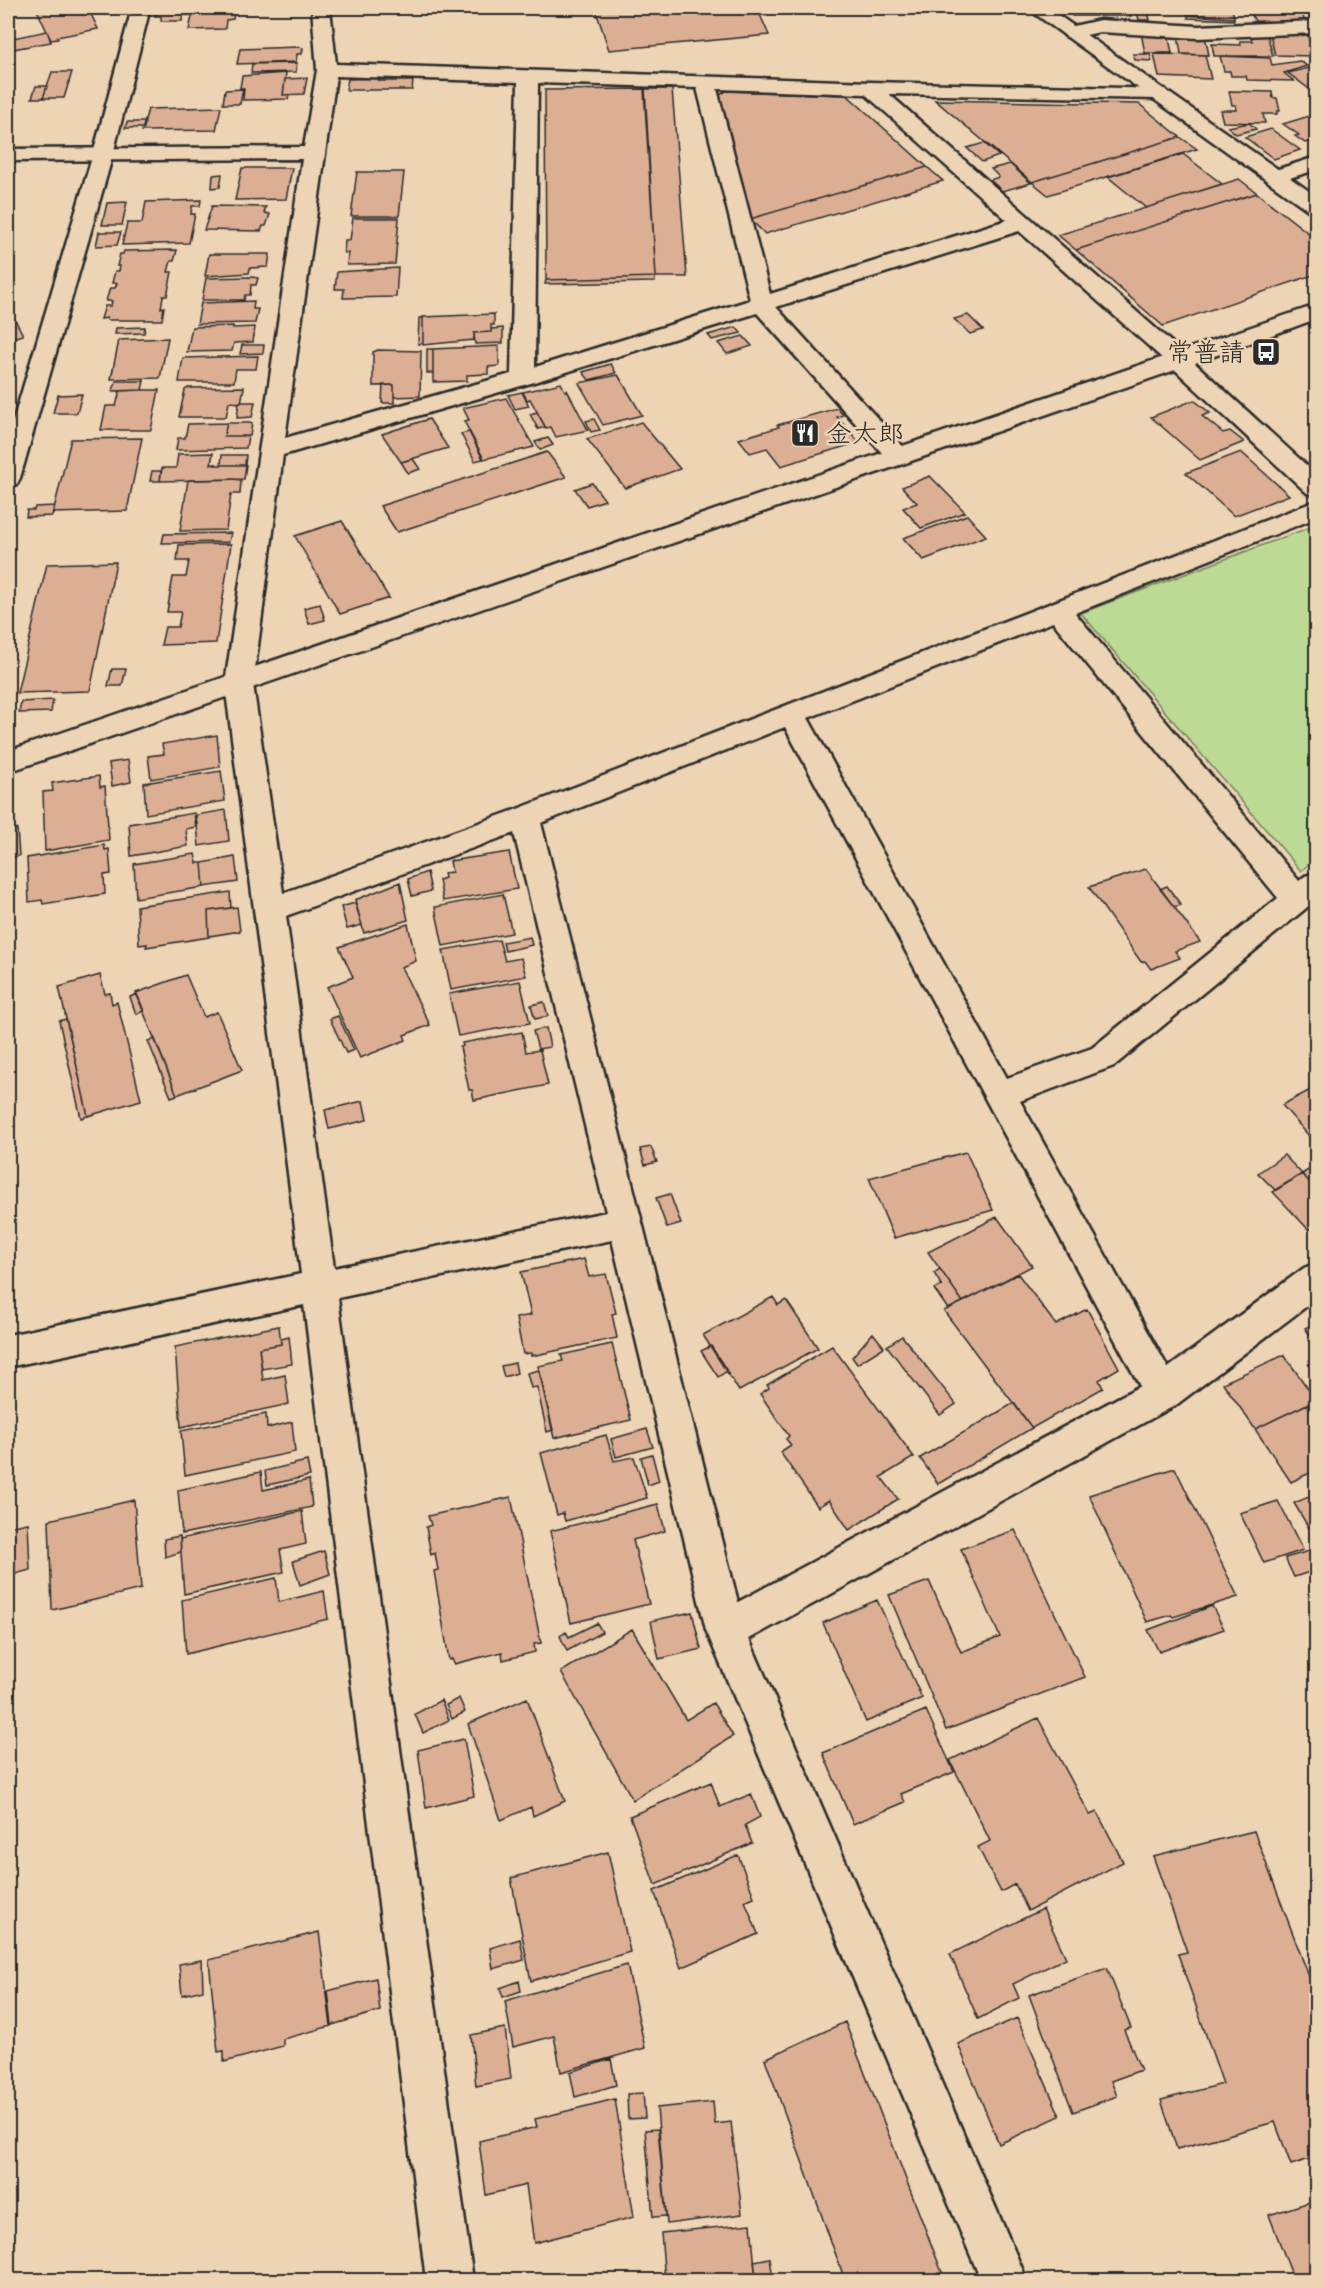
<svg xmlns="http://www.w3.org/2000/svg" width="1324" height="2288" font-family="Caveat,'Klee One',sans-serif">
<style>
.green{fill:#bcda93;stroke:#74825f;stroke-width:1.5}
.building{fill:#dcaf95;stroke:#2b2b2b;stroke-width:1.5}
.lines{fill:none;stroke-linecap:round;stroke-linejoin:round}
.street-casing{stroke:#2b2b2b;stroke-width:5}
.secondary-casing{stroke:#2b2b2b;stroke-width:5}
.street{fill:#edd4b5;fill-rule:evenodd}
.secondary{fill:#edd4b5;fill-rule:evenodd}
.labels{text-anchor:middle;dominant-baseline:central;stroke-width:5;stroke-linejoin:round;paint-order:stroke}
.far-poi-label{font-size:26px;fill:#2b2b2b;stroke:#edd4b5;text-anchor:end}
</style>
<rect width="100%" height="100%" fill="#edd4b5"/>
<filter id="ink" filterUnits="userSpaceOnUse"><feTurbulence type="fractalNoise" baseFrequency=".0167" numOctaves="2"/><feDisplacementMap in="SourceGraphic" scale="12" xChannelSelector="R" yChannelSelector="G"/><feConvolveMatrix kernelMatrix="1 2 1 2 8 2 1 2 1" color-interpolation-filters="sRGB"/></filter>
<g filter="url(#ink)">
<!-- green -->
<path class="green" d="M1316,525V858L1301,871L1081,613Z"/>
<!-- building -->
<path class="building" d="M36,8H88L98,29L57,37L58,39L51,40Z
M595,8H757L769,35L609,50Z
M1064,8H1095L1096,16H1072L1071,11H1065Z
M1097,8H1129L1131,16H1099Z
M1136,8H1147L1150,20H1139Z
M1186,8H1232L1234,18L1188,15Z
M1248,8H1301L1305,23L1255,21Z
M190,9L189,15H183L182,21H161V16H155L156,10Z
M228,11L227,14H234L233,19L226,20L225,29L189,30L193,12Z
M1188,15L1234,18V20L1188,18Z
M47,31L51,42L8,50V39Z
M1141,33L1168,34L1172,53H1145Z
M1250,33L1267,34L1273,56H1214L1212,44L1241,45L1240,41H1252Z
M1270,34H1304L1308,36L1313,56L1275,55Z
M1178,35L1205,36L1209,55L1181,54Z
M299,47L303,48L302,54H297L296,62L237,64L240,49Z
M1133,54H1150L1152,61L1135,60Z
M1154,54L1205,55L1211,79L1159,77Z
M1220,56L1270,58L1272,65L1300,61L1307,66L1284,73L1294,81L1247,80L1246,76H1231L1230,71H1224Z
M297,63L296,72L251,73L252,64Z
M1309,68L1316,73V94L1288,73Z
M52,72H72L64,98H43Z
M286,73L283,95H289L288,99L243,100L244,88H240L242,76Z
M307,78L304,94L283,95L285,79Z
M379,78V81H413L412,90H346L348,79Z
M36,86H47L43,98H32Z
M243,89L240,104H223L225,90Z
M644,89H672L687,277H656Z
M645,89L656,277L546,280L545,90Z
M726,91L847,95L927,167L750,219L718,96Z
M1229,91L1272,92L1273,98H1277L1280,111H1277V114H1263L1265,123L1223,122L1220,110H1237L1236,105H1232Z
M935,100L1139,104L1180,137L1032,182Z
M221,107L216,130L142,131L148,109Z
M1316,114V147L1309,142L1305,143L1295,136L1299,135L1283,124Z
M127,122H145L144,128H125Z
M1249,123L1256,129L1236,134L1228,127Z
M1271,129L1300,150L1274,159L1245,137Z
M1180,137L1197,149L1048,195L1032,182Z
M984,143L999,156L982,162L967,148Z
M1183,154L1222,184L1146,208L1108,177Z
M1010,164L1031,183L1002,191L990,180L999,177L991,169Z
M927,167L943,181L765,234L750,219Z
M242,168H292L286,199L235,200Z
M357,172H404L399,216H351Z
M222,174L220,187L212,188L213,175Z
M1239,179L1257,193L1076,250L1058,235Z
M1257,193L1316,239V274L1163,326L1076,250Z
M201,200L200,206H192L191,214H195L189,243L122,245L127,223H142L146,202Z
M127,202L122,225H102L107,203Z
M212,206L266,207L264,213L270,214L266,226H263L261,231L204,230Z
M353,218H399L395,264L347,265L348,253H344L345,240H350Z
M99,232H121L117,245L96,246Z
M177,250L174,261H171L168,272H172L167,296H163L161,308L164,307L162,320H107V318L101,319L105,306H111L112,301H106L110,288H115L117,283H112L115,271H119L120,266H117L120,254H123L124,251Z
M209,254H270L268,267L250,268L249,273L205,276Z
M398,268L396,297L343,298L344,289H335L337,272Z
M252,277L258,278L256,285H251L250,295H245L244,300H202L206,278Z
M655,277V282L545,284L546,280Z
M254,301L253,309H258L255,323L197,324L201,303Z
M8,306L23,335L8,339Z
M494,314V325H491V332L474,333V340L423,345V317Z
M968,315L983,330L970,334L954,319Z
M419,318H423V343L418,344Z
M233,326V328L255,327L253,342L234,343L232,351L187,352L192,327Z
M145,327L144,333L115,334L116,328Z
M736,327L741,333L712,340L708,335Z
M503,328V343L475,344L474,333L491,332V329Z
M743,336L752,346L727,354L718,343Z
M168,338L160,378L111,379L119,340Z
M242,345H264L263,353L240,354Z
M499,346V366L488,367V374L467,375V381L433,382V349Z
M427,349H433V373H427Z
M378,350L421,351L420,396L394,397V385L373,386V352Z
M258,356L256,369H236L234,382H179L183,358Z
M611,364L616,373L589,380L583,372Z
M618,375L642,415L603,425L579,383Z
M116,381H144L142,390L113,391Z
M561,383L565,391L567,390L588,430L556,437L551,427L546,428L530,399L527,400L523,392Z
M383,385H394V403H382Z
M244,387L241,403L229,402L226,417H179L185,390L188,388Z
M142,390H159L151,430H101L106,406H116L120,391Z
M522,392L529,406L515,409L508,395Z
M82,394L77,413H53L58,395Z
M506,398L534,447L484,459L464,421L469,420L463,408Z
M1194,400L1210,413L1202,416L1223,433L1230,431L1244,442L1200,460L1151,417Z
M239,402H255L252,417L237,418Z
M837,408L843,415L837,417L859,442L781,466L767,448L750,453L739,439L779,427L777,425Z
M537,412L545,427L538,429L530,414Z
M429,419L448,448L401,462L382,434Z
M594,419L600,430L591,432L586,421Z
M641,422L680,469L625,488L587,439Z
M227,423L224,436H248L246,448L176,450L178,438H185L188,424Z
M227,423H252L250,436H224Z
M469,432L483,459L475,461L461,434Z
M142,438L127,511L53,513L71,439Z
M548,438L553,445L540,450L535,442Z
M547,452L566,477L397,532L380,506Z
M1241,452L1289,495L1234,516L1186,473Z
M213,453L211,464H216L215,465H246L244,479L160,481L162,468H176L178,454Z
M222,455H246L245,465H221Z
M413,459L420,469L408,473L401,462Z
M152,471H161L160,481H150Z
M930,476L965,512L921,528L903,508L917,503L902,487Z
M233,479L241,480L240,494H231L226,530L180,531L188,480Z
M592,483L605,500L587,506L575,489Z
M54,506L52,516L26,517L27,510H34L35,507Z
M967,515L986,536L923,560L903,538Z
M342,521L389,598L340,614L295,536Z
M231,533L229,542L162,543L164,534Z
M231,544L216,643L161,645L165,627H178L181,612H167L173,577H186L189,561H177L179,545Z
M116,562L90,691L17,693L47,564Z
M320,604L325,620L309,624L304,608Z
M112,669H126L122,686H108Z
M53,700L51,712L19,713L21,702Z
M217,735L220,767L151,779L148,756L164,754L162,744Z
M128,760L131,782L112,786L109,763Z
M221,771L225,801L146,814L144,783Z
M99,776L100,787L105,786L109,840L45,851L43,792L53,791L52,783Z
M226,810L229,841L199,846L196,815Z
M194,813L196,827L186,829L188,846L131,856L129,824Z
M17,829L19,856L8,858V831Z
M104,845L105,850L109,849L111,874L104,875L105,894L43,904L42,900L29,902L27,858Z
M509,852L517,889L443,901L439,880L445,878L444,873L452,872L450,861Z
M195,854L197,863H202L204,887L136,898L134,864Z
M235,857L238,882L204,887L202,863Z
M1146,869L1200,942L1175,951L1180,958L1151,969L1145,961L1141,962L1089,887Z
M427,872L431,891L412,896L408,879Z
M400,882L408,920L364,933L355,900Z
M1167,886L1181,905L1174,907L1160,889Z
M230,892L231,908L208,911L209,937L146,947L147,944L139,945L137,906Z
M503,894L512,933L443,946L435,907Z
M355,903L362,925L347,929L341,907Z
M237,907L240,931L209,936L208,911Z
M408,924L416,961L401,967L430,1025L404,1035L406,1040L360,1058L327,987L353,977L339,947Z
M530,937L532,945L505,951L503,942Z
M499,940L505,961L521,958L526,976L451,990L443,950Z
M100,975L105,994L110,993L112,1004L117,1002L141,1100L88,1116L59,987Z
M186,975L204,1017L217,1012L242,1070L177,1095L136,993Z
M520,981L530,1023L458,1036L449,994Z
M137,994L144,1011L136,1014L130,997Z
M544,1002L548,1016L535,1019L531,1005Z
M338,1016L354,1050L346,1053L330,1019Z
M66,1019L88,1116L81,1118L59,1021Z
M546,1028L550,1047L538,1049L533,1031Z
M522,1032L526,1052L540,1050L548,1085L474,1100L472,1090H469L460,1047L463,1046L462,1043Z
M155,1039L177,1095L171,1097L148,1041Z
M1316,1087V1144L1282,1105Z
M363,1101L367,1120L329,1129L325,1110Z
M651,1147L657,1162L645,1165L640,1149Z
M966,1152L993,1210L894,1238L869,1178Z
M1284,1155L1302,1174L1275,1190L1258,1173Z
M1313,1167L1316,1171V1189L1302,1174Z
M1302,1174L1316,1189V1225L1309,1230L1273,1192Z
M670,1194L681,1224L667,1228L656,1198Z
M997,1217L1032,1266L963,1302L928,1252Z
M584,1259L589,1277L606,1274L616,1313L612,1314L617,1338L531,1356V1353L523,1354L516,1318L531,1315L521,1272Z
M940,1269L963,1302L948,1309L934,1289L942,1286L934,1273Z
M1018,1274L1056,1325L1087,1309L1119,1368L1099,1380L1103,1388L1032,1428L944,1311Z
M773,1297L778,1305L786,1300L818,1348L739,1391L703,1335Z
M1316,1323V1344L1305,1328Z
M279,1326L281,1344L259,1348L263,1380L285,1375L289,1404L181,1427L175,1347Z
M873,1333L884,1347L857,1364L852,1357Z
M902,1336L956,1404L940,1415L887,1346Z
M289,1337L292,1364L262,1369L259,1348L281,1344V1339Z
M612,1344L631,1420L554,1438L538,1366L563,1361L561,1355Z
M711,1346L727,1371L718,1377L701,1351Z
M832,1346L914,1457L881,1477L898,1499L849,1530L829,1500L818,1507L780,1452L791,1445L786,1439L789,1436L760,1394L769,1388L767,1385Z
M1284,1355L1316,1400L1255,1429L1223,1383Z
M515,1363L517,1373L504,1377L501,1366Z
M539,1370L553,1430L547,1432L537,1387L531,1388L527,1373Z
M1014,1403L1032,1428L938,1484L920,1458Z
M1307,1404L1316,1418V1470L1291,1482L1255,1429Z
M266,1414L267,1428L292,1422L295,1452L185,1475L181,1431Z
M647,1429L653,1447L616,1457L611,1439Z
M606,1435L614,1461L634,1457L647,1498L565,1521L563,1513L557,1515L541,1453Z
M652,1454L659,1481L648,1485L641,1457Z
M307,1461L310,1476L267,1485L265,1471Z
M1175,1468L1238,1597L1173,1617L1171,1615L1147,1622L1089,1495Z
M261,1472L263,1490L309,1480L312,1507L182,1534L178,1490Z
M1316,1494V1540L1294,1503Z
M511,1497L541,1643L534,1644L535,1652L503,1660L502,1652L454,1664L452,1659L449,1660L434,1571L438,1570L435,1553L431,1555L426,1527L431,1525L428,1516Z
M134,1500L141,1589L52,1610L49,1520Z
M1278,1501L1303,1550L1264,1563L1240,1513Z
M658,1504L665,1531L633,1540L649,1604L571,1623L550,1531Z
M302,1511L306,1544L280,1550L284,1572L184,1594L180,1539Z
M28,1523L30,1570L8,1576V1527Z
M1015,1530L1085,1677L946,1730L889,1595L929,1581L961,1652L1000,1637L961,1549Z
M180,1536L181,1552L165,1557L164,1539Z
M1313,1550L1316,1552V1570L1294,1577L1285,1558Z
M324,1551L330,1574L300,1585L293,1561Z
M276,1578L279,1602L324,1591L328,1619L186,1654L182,1600Z
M877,1600L922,1698L866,1722L823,1623Z
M1212,1606L1224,1629L1159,1652L1148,1630Z
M692,1612L701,1649L659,1659L651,1621Z
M597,1623L602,1632L567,1651L560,1636L566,1632L569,1637Z
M632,1629L686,1720L713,1703L733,1736L633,1800L561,1672Z
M459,1698L465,1712L452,1719L446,1705Z
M527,1698L565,1801L533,1816L531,1807L501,1820L468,1724Z
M441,1700L449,1720L423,1733L415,1714Z
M926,1710L954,1772L901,1794L905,1802L853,1824L823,1753Z
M1038,1718L1090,1815L1097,1812L1123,1862L1028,1911L1015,1884L1001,1892L978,1847L990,1841L950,1760Z
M464,1739L474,1796L426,1808L418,1750Z
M711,1782L720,1807L751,1794L760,1817L745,1825L752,1843L655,1885L630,1816Z
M1254,1831L1316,1995V2157L1291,2165L1275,2122L1177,2149L1161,2100L1223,2084L1178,1954L1187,1952L1153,1856Z
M608,1852L630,1952L531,1981L511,1878Z
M738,1855L754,1897L745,1901L758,1934L681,1968L654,1891Z
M1043,1909L1066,1958L1013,1984L1019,1998L978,2019L950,1954Z
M319,1932L331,2026L283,2039V2046L224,2062V2051L218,2052L209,1960Z
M520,1939L524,1960L493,1969L490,1948Z
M202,1960L203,1990L182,1995L179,1964Z
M627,1965L645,2048L561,2072L554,2036L513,2047L505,2001Z
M1107,1968L1131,2028L1124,2030L1141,2070L1111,2081L1117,2096L1073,2112L1029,1995Z
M376,1978L380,2011L332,2025L328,1991Z
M519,1981L521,1991L503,1997L500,1988Z
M1017,2018L1060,2116L999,2144L958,2044Z
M845,2022L945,2280H845L765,2059Z
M505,2028L511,2079L476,2086L471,2035Z
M611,2059L616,2085L575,2097L570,2072Z
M643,2093L645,2118L628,2119L627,2094Z
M615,2099L634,2217L534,2243L526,2185L486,2195L479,2141L537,2127L535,2119Z
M713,2102L715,2124L731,2122L742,2214L667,2224L657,2108Z
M658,2129L666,2216L653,2217L645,2130Z
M1316,2200V2280H1294L1269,2215Z
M751,2224L756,2280H665L661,2233Z
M770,2258L773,2280H756L754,2261Z"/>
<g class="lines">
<!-- street casing -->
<g class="street-casing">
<path id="street" d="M312,8H330L336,64L870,82L1165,89L1168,93L1165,97L1158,99L889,94L1187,356L1316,474V495L1307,493L1171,366L1019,231L776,307L908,452L911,457L908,462L899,465L890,462L757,313L531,383L283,455L253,684L283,893L515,810L1316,501V518L1075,613L1299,881L1305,876L1316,873V900L1114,1066L1020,1101L1168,1368L1304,1268L1316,1263V1299L1176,1405L749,1639L1027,2280H981L706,1630L612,1240L338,1298L473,2280H426L304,1305L8,1367V1335L301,1274L225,684L302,159L8,161V149L304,147L317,70ZM336,76L518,82L511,374L285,438ZM538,83L697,88L750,300L535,367ZM717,89L865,94L1007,220L770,294ZM1053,622L1278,898L1092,1048L1007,1078L808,718ZM785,727L1140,1386L738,1602L541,823ZM514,833L606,1212L334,1268L286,916Z
M1100,20L1198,26L1316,21V33L1198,38L1100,32L1072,38L1065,36L1062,32L1065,28Z
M1316,157V170L1276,182L1269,180L1266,176L1269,172Z"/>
</g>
<!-- secondary casing -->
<g class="secondary-casing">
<path id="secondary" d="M132,8H150L113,154L20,478L17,484L8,486V438L93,154Z
M1027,8H1048L1316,196V211L1308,210Z
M1316,305V319L1187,366L8,772V751Z"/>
</g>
<!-- street -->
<use href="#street" class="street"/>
<!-- secondary -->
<use href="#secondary" class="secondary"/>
</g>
</g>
<!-- icons -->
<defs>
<g id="bus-square" transform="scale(1.5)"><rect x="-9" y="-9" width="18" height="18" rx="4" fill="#2b2b2b" stroke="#edd4b5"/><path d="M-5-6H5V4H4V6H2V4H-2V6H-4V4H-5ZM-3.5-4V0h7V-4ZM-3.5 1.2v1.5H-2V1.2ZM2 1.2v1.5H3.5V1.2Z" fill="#fff"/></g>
<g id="restaurant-square" transform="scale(1.5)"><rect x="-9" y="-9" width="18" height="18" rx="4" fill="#2b2b2b" stroke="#edd4b5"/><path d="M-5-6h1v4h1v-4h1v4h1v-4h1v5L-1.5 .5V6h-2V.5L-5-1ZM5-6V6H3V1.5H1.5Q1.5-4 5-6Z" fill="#fff"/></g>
</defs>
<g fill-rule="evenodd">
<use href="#bus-square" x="1266" y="352"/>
<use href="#restaurant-square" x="805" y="433"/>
</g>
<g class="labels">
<!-- far-poi labels -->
<g class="far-poi-label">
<text x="1245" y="352">常普請</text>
<text x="826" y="433" text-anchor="start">金太郎</text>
</g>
</g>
<!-- margin -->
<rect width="1324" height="2288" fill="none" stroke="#edd4b5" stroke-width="30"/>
<rect x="15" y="15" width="1294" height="2258" fill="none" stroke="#2b2b2b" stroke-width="2" filter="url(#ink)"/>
</svg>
